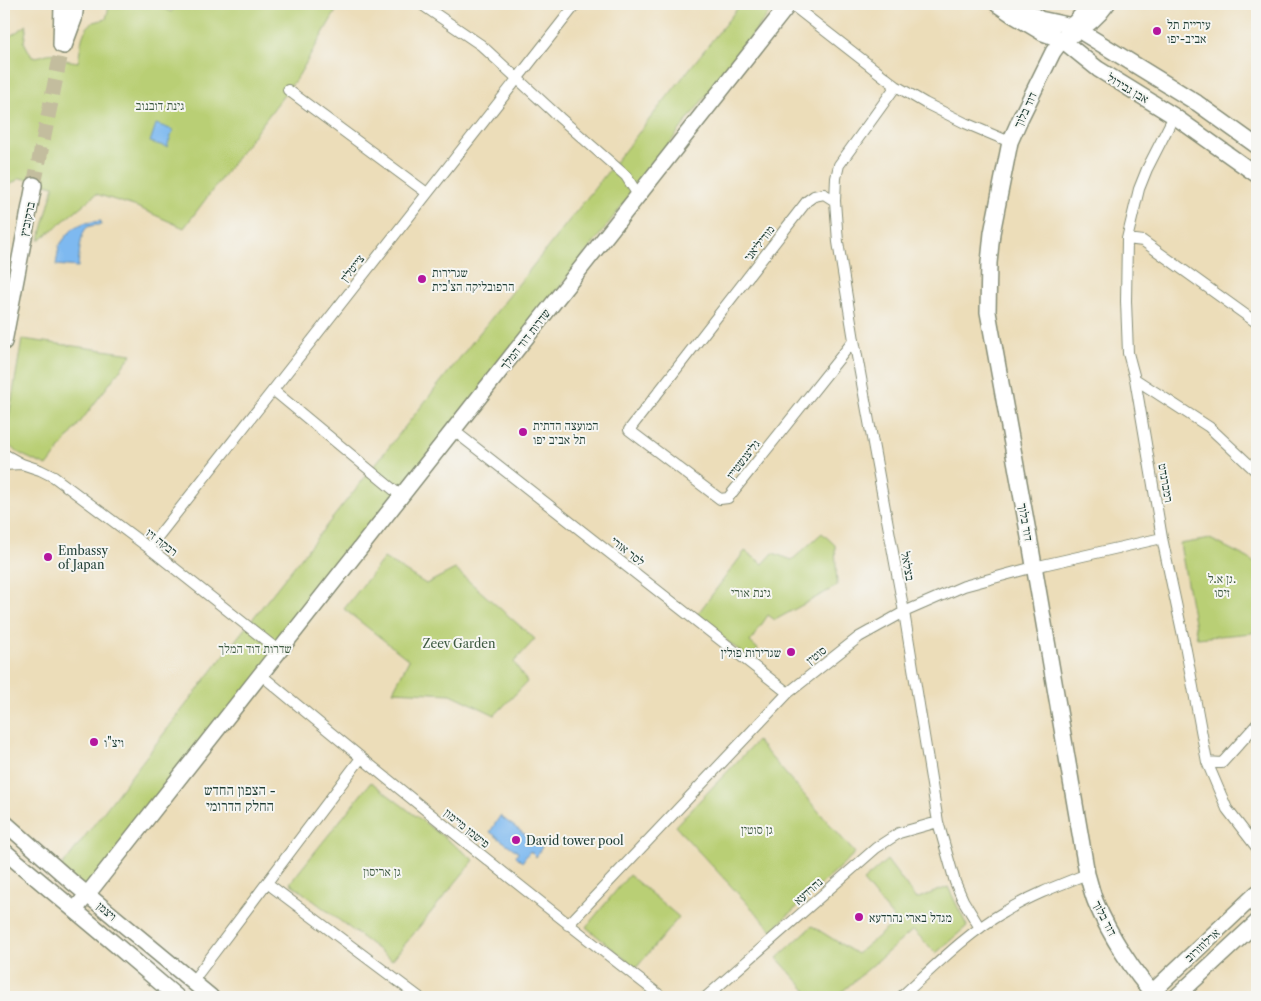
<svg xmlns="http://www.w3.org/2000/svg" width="1261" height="1001" font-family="'Libre Caslon Text','Frank Ruhl Libre',serif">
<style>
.green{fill:#b9cf74;stroke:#6c8654}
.water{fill:#7eb9f0;stroke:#4e7b92}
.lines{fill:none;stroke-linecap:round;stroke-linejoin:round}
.secondary-tunnel{stroke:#c3bd9e;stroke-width:15;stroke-dasharray:15 8;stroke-linecap:butt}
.street-casing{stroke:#868d76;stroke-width:12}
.secondary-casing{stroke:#868d76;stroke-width:18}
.street{stroke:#fff;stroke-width:10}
.secondary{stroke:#fff;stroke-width:15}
.poi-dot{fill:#b5179e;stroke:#f6f6f2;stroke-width:2}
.labels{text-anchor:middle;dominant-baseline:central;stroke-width:4;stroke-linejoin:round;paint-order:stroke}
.poi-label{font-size:12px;fill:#1f3d34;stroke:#f6f6f2;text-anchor:start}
.street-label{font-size:12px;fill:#1f3d34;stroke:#f6f6f2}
.park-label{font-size:12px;fill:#3e5a41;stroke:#f6f6f2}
.neighbourhood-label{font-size:14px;fill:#1f3d34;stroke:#f6f6f2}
</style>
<rect width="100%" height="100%" fill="#f6f6f2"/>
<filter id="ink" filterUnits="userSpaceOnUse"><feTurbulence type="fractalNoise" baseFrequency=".02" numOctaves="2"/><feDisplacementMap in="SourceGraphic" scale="10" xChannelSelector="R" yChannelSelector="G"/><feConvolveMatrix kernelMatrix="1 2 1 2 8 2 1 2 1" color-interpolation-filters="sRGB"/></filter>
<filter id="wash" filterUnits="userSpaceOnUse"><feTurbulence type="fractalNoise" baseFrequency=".0096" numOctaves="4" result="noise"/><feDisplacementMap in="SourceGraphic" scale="20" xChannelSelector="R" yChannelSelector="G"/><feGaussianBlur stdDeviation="1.12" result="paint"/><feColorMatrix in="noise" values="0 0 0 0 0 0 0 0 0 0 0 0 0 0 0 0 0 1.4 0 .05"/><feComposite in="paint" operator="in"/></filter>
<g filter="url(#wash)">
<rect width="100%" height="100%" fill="#ecddb9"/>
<!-- green -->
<path class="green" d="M108,4H156L171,12L177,4H340L299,75L184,228L137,207L96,194L39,241L54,186L20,178L4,189V40L27,25L24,42L32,57C44,57 45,52 57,54L58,59L78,62C81,49 80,29 94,22C98,21 102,20 106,19L109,7Z
M741,4H776L393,506L87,894L59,870L238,637Z
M22,339L132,354L47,466C32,459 15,454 5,441Z
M822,533L835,545L837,586L775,620L768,615L750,642L758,649L751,660L696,616L745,551L763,564L773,553L792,560Z
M1210,539L1248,558L1257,565V628L1252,633L1197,638L1180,544Z
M384,558L426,584L455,569L535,639L514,662L527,682L495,715L451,694L393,691L409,660L344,609Z
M757,741L855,853L772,930L675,826Z
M371,782L474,860L392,960L290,883Z
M887,860L916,899L948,887L967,926L936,953L913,930L836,997H812L777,958L812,926L857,954L896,921L863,881Z
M629,875L679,917L636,968L586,927Z"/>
<!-- water -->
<path class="water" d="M156,124L173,130L167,147L150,142Z
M101,221V225C97,225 91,225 88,227C80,230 79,259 78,267L56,265L59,246L67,235L75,227L84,223Z
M500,816L542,847L536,857L530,851L522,862L516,856L518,852L490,832Z"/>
</g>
<g filter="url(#ink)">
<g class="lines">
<!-- secondary-tunnel -->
<path class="secondary-tunnel" d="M34,185L61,53L64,46"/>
<!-- street casing -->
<g class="street-casing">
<path id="street" d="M421,4L481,45L560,118L626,176L638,195
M791,4L896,86L925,103L965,123L1010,142
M896,86L839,165L836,178L835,201L838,242L854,340L904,612L938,822L955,882L963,900L980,928
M288,90L427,193
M1174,116L1147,169L1139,189L1127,239L1126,301L1128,353L1135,379L1162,538L1186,650L1207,762L1227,809L1257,848
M835,201L824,194L814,196L807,201L629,430L720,499L728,498L854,340
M1127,239L1143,241L1257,323
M1135,379L1209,427L1257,472
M273,390L401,496
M453,430L788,693
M4,454L22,464L40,470L54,477L149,548L279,651
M4,465L21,464
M149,548L576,4
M260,674C392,784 526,892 662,997
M1207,762L1222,763L1257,724
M267,883L419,997
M568,925L788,693L859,637L904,612L964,586L1034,567L1162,538
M192,982L361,758
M706,997L876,848L899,833L938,822
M901,997C933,968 966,934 1004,912C1030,896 1059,885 1087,874"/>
</g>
<!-- secondary casing -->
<g class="secondary-casing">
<path id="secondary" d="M997,4L1013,15L1043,33L1062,40L1098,69L1174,116L1257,175
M1016,4L1040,19L1072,26L1197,103L1257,146
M1091,4L1072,26L1053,52L1021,117L1010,142L992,233L989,263L988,312L1031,548L1087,874C1090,883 1092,894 1096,903C1110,935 1133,972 1156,997
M1072,35C1086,27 1098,17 1107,4
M61,45L62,4
M64,46L74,19L76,4
M4,342L34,185
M4,822L72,882L211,997
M4,851L103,934L177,997
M75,910L789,4
M1147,997L1257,893
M1176,997L1257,922"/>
</g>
<!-- street -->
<use href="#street" class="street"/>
<!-- secondary -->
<use href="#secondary" class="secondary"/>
</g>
</g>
<!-- markers -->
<g class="poi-dot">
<circle cx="1157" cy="31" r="5"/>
<circle cx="422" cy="279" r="5"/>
<circle cx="523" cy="432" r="5"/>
<circle cx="48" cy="557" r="5"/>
<circle cx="791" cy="652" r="5"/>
<circle cx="94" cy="742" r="5"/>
<circle cx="516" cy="840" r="5"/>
<circle cx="859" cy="917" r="5"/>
</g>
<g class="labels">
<!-- poi labels -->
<g class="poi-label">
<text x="1167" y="24">עיריית תל<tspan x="1167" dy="14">אביב-יפו</tspan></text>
<text x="432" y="272">שגרירות<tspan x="432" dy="14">הרפובליקה הצ'כית</tspan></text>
<text x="533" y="425">המועצה הדתית<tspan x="533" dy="14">תל אביב יפו</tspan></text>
<text x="58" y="550">Embassy<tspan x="58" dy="14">of Japan</tspan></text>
<text x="781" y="652" text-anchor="end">שגרירות פולין</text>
<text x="104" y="742">ויצ"ו</text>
<text x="526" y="840">David tower pool</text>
<text x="869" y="917">מגדל בארי נהרדעא</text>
</g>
<!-- street labels -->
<g class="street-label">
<text transform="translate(1128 88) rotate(31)">אבן גבירול</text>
<text transform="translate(1025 110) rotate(-65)">דוד בלוך</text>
<text transform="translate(27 219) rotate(-78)">ברקוביץ</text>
<text transform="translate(759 243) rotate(-52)">מודיליאני</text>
<text transform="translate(352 268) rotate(-52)">צייטלין</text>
<text transform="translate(525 339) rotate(-52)">שדרות דוד המלך</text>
<text transform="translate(743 459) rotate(-52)">גליצנשטיין</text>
<text transform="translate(1166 483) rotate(80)">רמברנדט</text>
<text transform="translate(1026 522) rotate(80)">דוד בלוך</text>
<text transform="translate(162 542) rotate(38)">רבקה זיו</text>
<text transform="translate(628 551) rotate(38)">לסר אורי</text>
<text transform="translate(908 566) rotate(80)">בצלאל</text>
<text transform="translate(816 655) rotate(-38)">סוטין</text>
<text transform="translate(467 828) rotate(39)">פישמן מיימון</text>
<text transform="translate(808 891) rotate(-42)">נהרדעא</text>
<text transform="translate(107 911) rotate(40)">ויצמן</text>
<text transform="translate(1105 918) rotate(63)">דוד בלוך</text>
<text transform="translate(1202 945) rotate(-43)">ארלוזורוב</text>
</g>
<!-- park labels -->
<g class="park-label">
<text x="160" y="105">גינת דובנוב</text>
<text x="1222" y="578">גן א.ל.<tspan x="1222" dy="14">זיסו</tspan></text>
<text x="751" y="592">גינת אורי</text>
<text x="459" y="643">Zeev Garden</text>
<text x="255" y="648">שדרות דוד המלך</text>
<text x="757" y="829">גן סוטין</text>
<text x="382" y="871">גן אריסון</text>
</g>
<!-- neighbourhood labels -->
<g class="neighbourhood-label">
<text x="240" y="790">הצפון החדש -<tspan x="240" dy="16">החלק הדרומי</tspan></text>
</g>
</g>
<!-- margin -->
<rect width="1261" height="1001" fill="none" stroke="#f6f6f2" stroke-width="20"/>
</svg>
